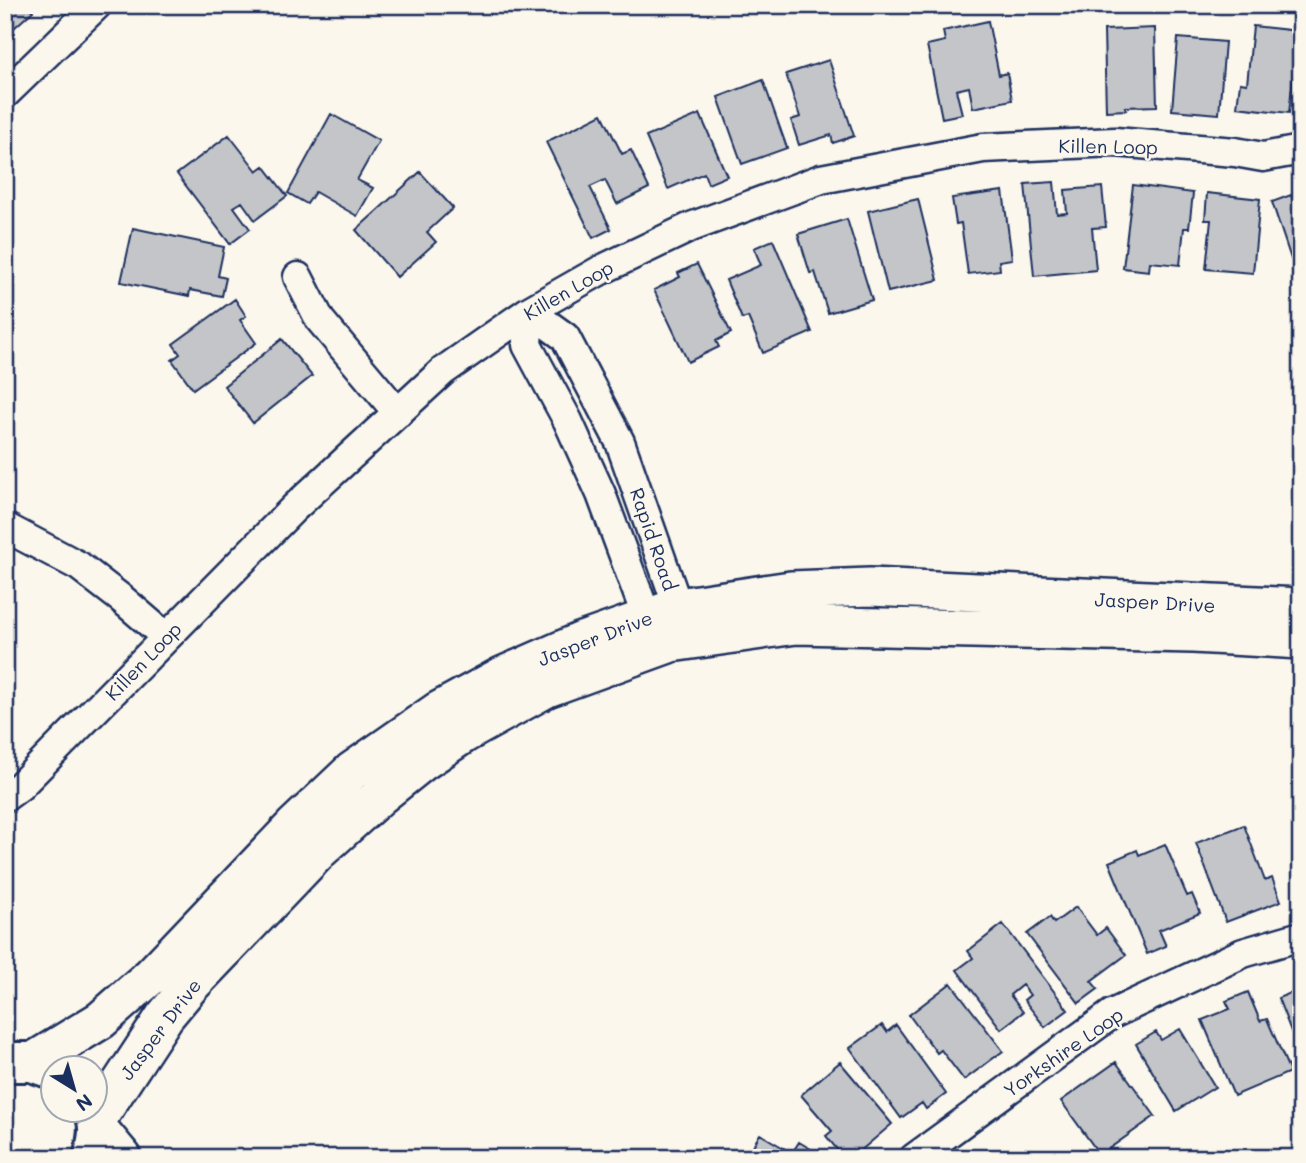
<svg xmlns="http://www.w3.org/2000/svg" width="1306" height="1163" font-family="Mali,sans-serif">
<style>
.building{fill:#c3c5c9;stroke:#1b2f5e;stroke-width:2}
.lines{fill:none;stroke-linecap:round;stroke-linejoin:round}
.minor-casing{stroke:#1b2f5e;stroke-width:33}
.tertiary-casing{stroke:#1b2f5e;stroke-width:42}
.secondary-casing{stroke:#1b2f5e;stroke-width:44}
.minor{stroke:#fbf7ec;stroke-width:28}
.tertiary{stroke:#fbf7ec;stroke-width:37}
.secondary{stroke:#fbf7ec;stroke-width:38}
.labels{text-anchor:middle;dominant-baseline:central;stroke-width:5;stroke-linejoin:round;paint-order:stroke}
.street-label{font-size:19px;fill:#1b2f5e;stroke:#fbf7ec}
</style>
<rect width="100%" height="100%" fill="#fbf7ec"/>
<filter id="ink" filterUnits="userSpaceOnUse"><feTurbulence type="fractalNoise" baseFrequency=".0143" numOctaves="2"/><feDisplacementMap in="SourceGraphic" scale="14" xChannelSelector="R" yChannelSelector="G"/><feConvolveMatrix kernelMatrix="1 2 1 2 8 2 1 2 1" color-interpolation-filters="sRGB"/></filter>
<g filter="url(#ink)">
<!-- building -->
<path class="building" d="M5,5H27L33,11L5,36Z
M988,21L999,75L1007,73L1012,100L973,108L969,87L956,90L962,114L942,118L927,45L945,41L943,31Z
M1253,26L1298,31L1289,113L1237,107L1240,83L1247,84Z
M1155,28L1157,106L1125,107L1126,110L1106,111L1104,30Z
M1178,38L1225,42L1219,114L1172,110Z
M829,60L854,136L833,143L831,135L799,145L791,120L800,117L786,74Z
M763,80L787,148L742,164L718,97Z
M331,114L379,141L357,180L373,188L357,216L315,192L307,204L288,193Z
M602,114L622,154L631,150L649,188L617,204L605,180L590,187L611,229L593,238L546,142Z
M700,114L727,176L708,184L704,173L668,189L646,137Z
M229,135L257,171L264,166L287,196L255,220L242,202L234,207L250,229L230,244L177,174Z
M420,172L453,208L427,232L436,242L397,277L356,230Z
M1054,182L1057,214L1067,213L1065,190L1102,187L1106,227L1092,228L1096,270L1034,276L1025,184Z
M1133,185L1193,193L1189,228H1184L1180,265L1150,262L1149,271L1123,268Z
M1003,191L1012,259L999,261L1000,270L968,274L961,223L956,224L952,198Z
M1207,193L1260,199L1253,273L1206,269L1211,220H1205Z
M1291,195L1294,203L1301,201V273L1296,274L1272,202Z
M918,199L938,280L888,292L868,211Z
M847,219L872,300L828,313L815,272L810,273L798,234Z
M133,228L224,247L218,276L226,278L222,296L190,290L189,296L121,282Z
M773,240L812,332L763,353L748,317L742,319L726,280L761,265L754,248Z
M697,264L731,333L716,341L719,347L688,362L654,290L680,277L678,273Z
M235,299L246,316L240,320L256,343L193,389L172,360L180,354L173,344Z
M282,339L312,376L253,423L224,386Z
M1244,825L1265,881L1272,878L1281,901L1226,922L1196,843Z
M1165,844L1187,896L1192,894L1200,913L1159,930L1166,946L1147,954L1109,862L1137,850L1139,855Z
M1076,907L1097,935L1106,928L1126,955L1091,981L1098,989L1079,1003L1027,934L1050,917L1054,923Z
M1003,924L1068,1010L1045,1027L1024,1000L1030,995L1022,985L1010,995L1023,1012L1001,1029L957,970L973,958L968,951Z
M951,983L1003,1051L964,1080L941,1050L937,1053L909,1015Z
M1301,989V1057L1278,998Z
M1248,992L1260,1021L1267,1019L1290,1072L1234,1096L1202,1020L1230,1009L1226,1001Z
M882,1025L887,1032L896,1025L946,1094L926,1109L922,1103L901,1118L850,1048Z
M1180,1029L1215,1087L1176,1111L1136,1044L1156,1032L1161,1040Z
M840,1062L892,1124L852,1158H844L826,1136L832,1131L801,1095Z
M1116,1062L1155,1116L1100,1155L1061,1101Z
M760,1134L792,1153L799,1142L826,1158H746Z"/>
<g class="lines">
<!-- minor casing -->
<g class="minor-casing">
<path id="minor" d="M5,94L97,5
M298,277L320,320L398,413
M529,311L565,337L620,442L678,607L674,626
M529,311L527,345L568,421L601,494L647,618L660,631
M5,527L79,566L123,600L166,637
M5,797L20,786L294,508L443,371L529,311L601,270L691,227L821,179L983,148L1115,142L1235,152L1263,157L1301,150
M914,1158L1112,1014L1243,953L1301,936"/>
</g>
<!-- tertiary casing -->
<g class="tertiary-casing">
<path id="tertiary" d="M32,1062L101,1020L152,975L294,826L352,771L438,711L502,676L582,641L678,607L791,590L870,587L1301,607
M98,1118L165,1016L190,986L320,850L381,795L421,763L464,734L547,688L671,643L796,625L1193,634L1301,640
M98,1128L123,1158"/>
</g>
<!-- secondary casing -->
<g class="secondary-casing">
<path id="secondary" d="M5,1062H32L52,1069
M93,1158C97,1143 102,1124 93,1110"/>
</g>
<!-- minor -->
<use href="#minor" class="minor"/>
<!-- tertiary -->
<use href="#tertiary" class="tertiary"/>
<!-- secondary -->
<use href="#secondary" class="secondary"/>
</g>
</g>
<g class="labels">
<!-- street labels -->
<g class="street-label">
<text transform="translate(1108 146) rotate(1)">Killen Loop</text>
<text transform="translate(568 290) rotate(-30)">Killen Loop</text>
<text transform="translate(654 539) rotate(71)">Rapid Road</text>
<text transform="translate(1155 602) rotate(3)">Jasper Drive</text>
<text transform="translate(595 638) rotate(-21)">Jasper Drive</text>
<text transform="translate(143 661) rotate(-46)">Killen Loop</text>
<text transform="translate(160 1029) rotate(-53)">Jasper Drive</text>
<text transform="translate(1063 1052) rotate(-35)">Yorkshire Loop</text>
</g>
</g>
<!-- margin -->
<rect width="1306" height="1163" fill="none" stroke="#fbf7ec" stroke-width="28"/>
<rect x="14" y="14" width="1278" height="1135" fill="none" stroke="#1b2f5e" stroke-width="2.5" filter="url(#ink)"/>
<!-- north arrow -->
<g transform="translate(74 1089) rotate(143)"><circle r="33" fill="#fbf7ec" stroke="#a1a7b3" stroke-width="2"/>
<path d="M0-5L12 26L0 18L-12 26Z" fill="#1b2f5e"/>
<text y="-10" font-size="19" font-weight="bold" text-anchor="middle" fill="#1b2f5e">N</text>
</g>
</svg>
